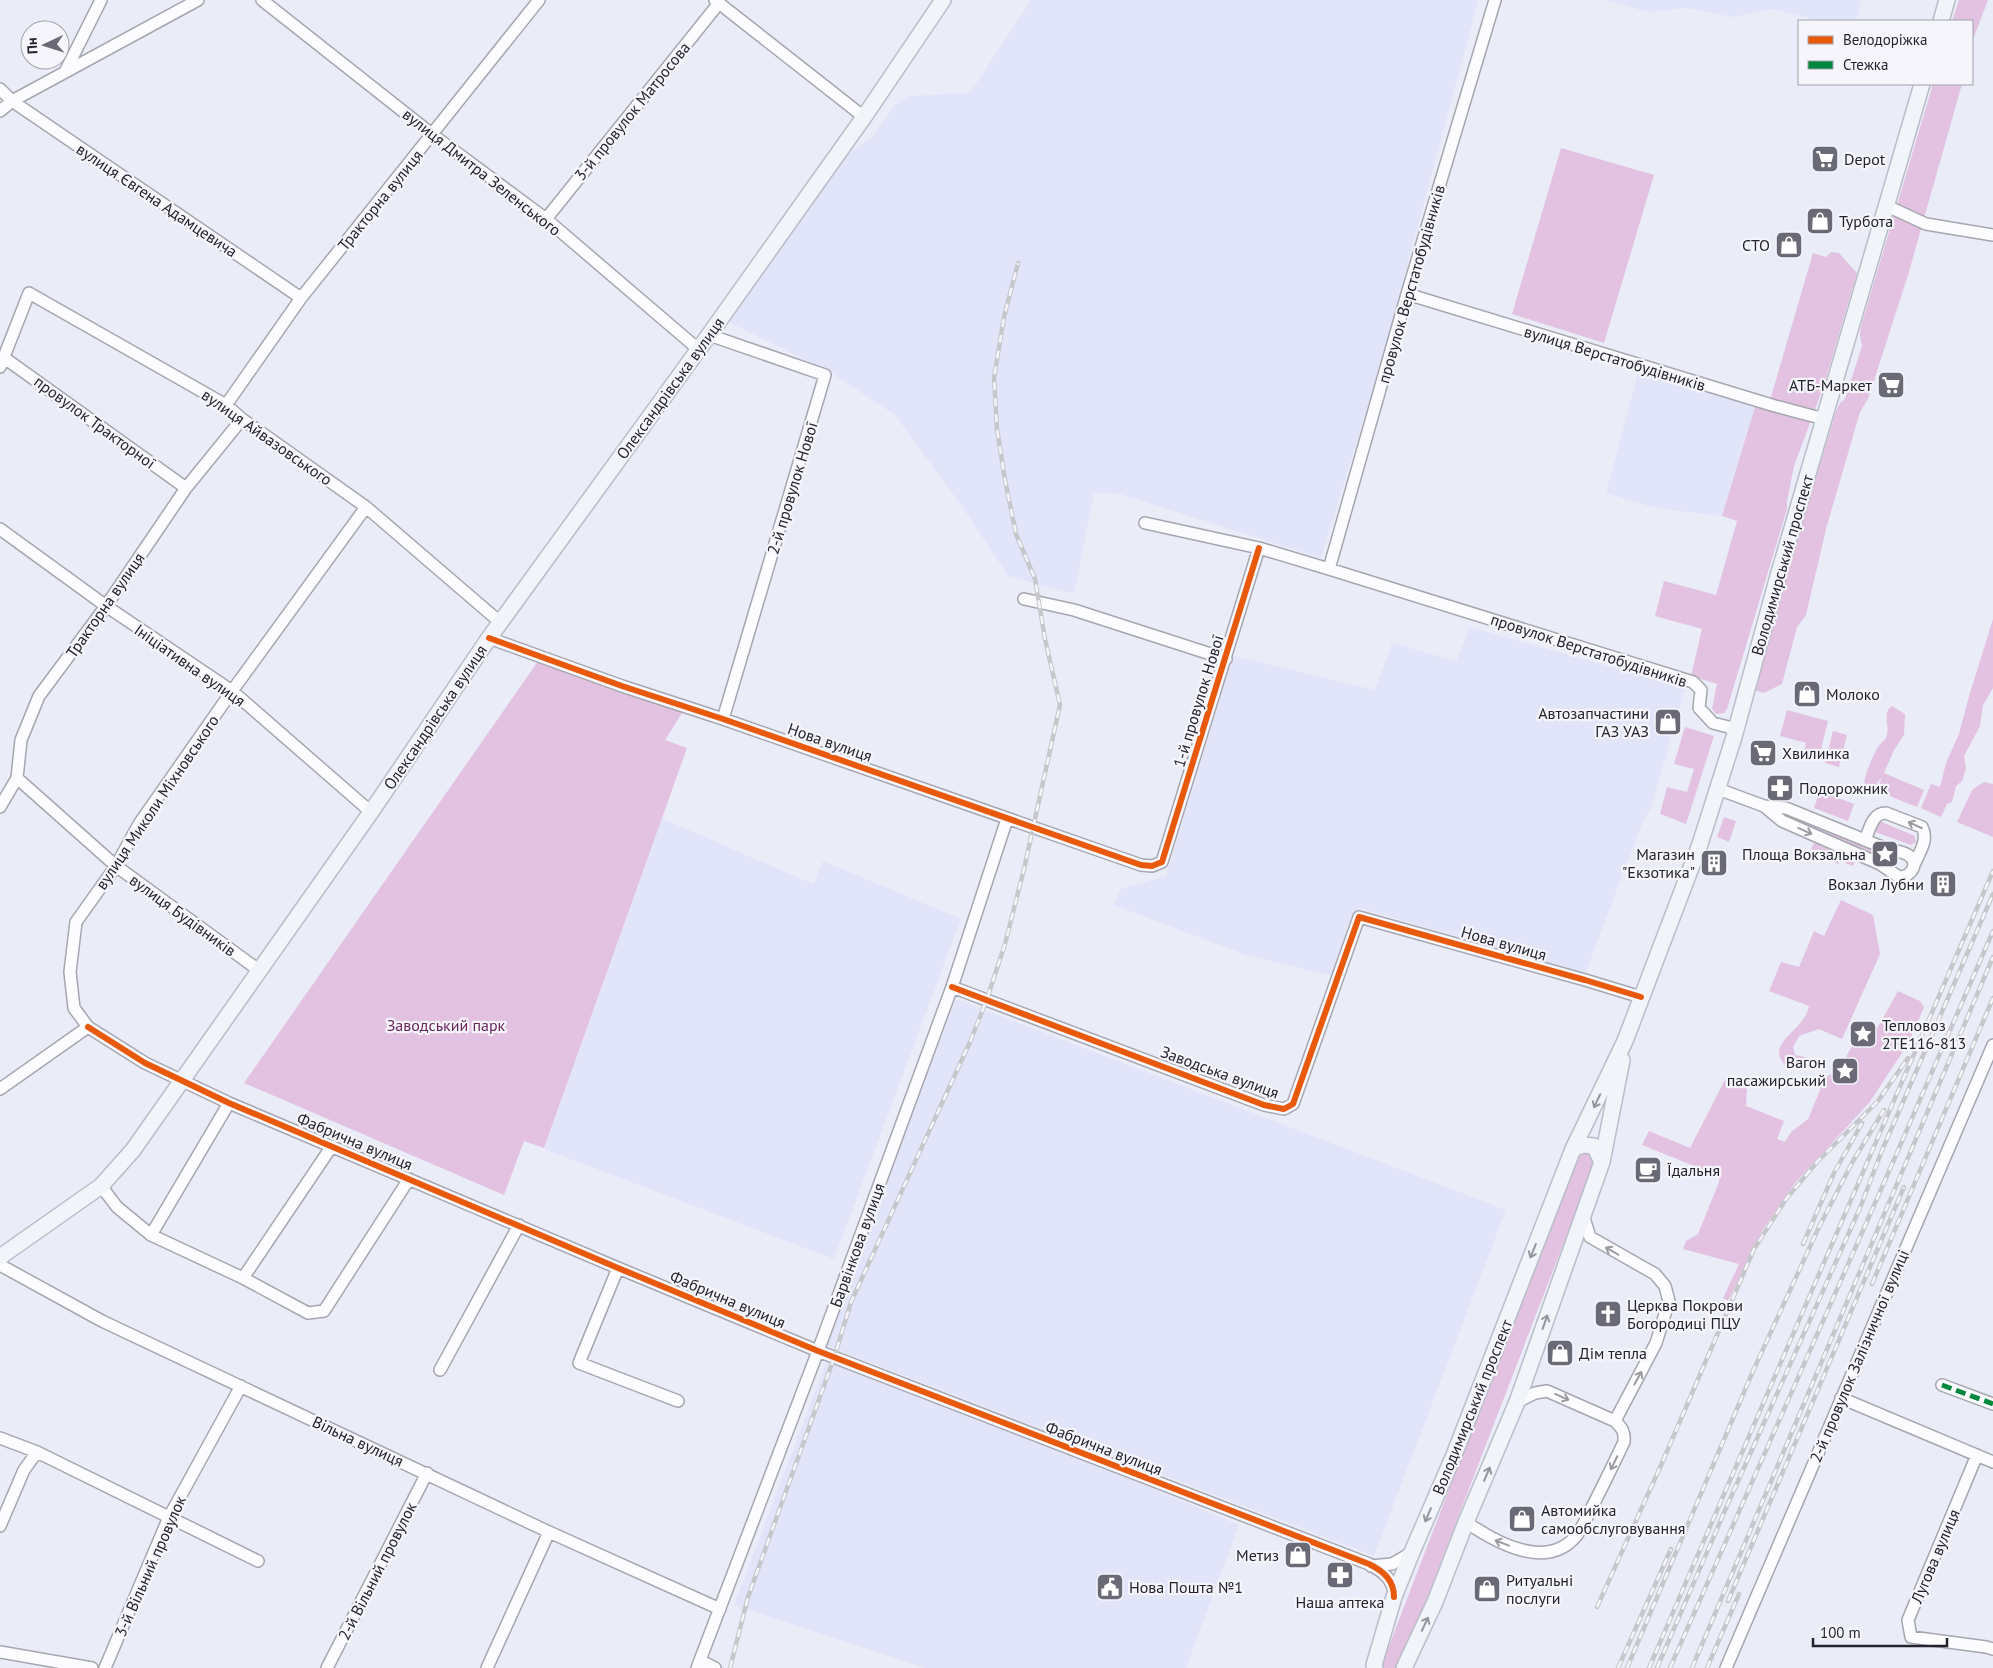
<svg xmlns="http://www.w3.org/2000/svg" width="1993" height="1668" font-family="'PT Sans',sans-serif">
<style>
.built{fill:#e2e5fa}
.green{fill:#e2c2e0}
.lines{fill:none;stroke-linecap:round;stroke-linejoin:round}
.minor-casing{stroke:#a5a6b0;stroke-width:14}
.major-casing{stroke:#b8bdc9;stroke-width:18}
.minor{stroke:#fcfcfe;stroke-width:11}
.major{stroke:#f1f4f8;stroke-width:15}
.rail-casing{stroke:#c6c7cb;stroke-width:4.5}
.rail{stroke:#f5f5fb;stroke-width:2.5;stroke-dasharray:8;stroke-linecap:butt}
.quiet{stroke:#00873e;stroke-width:5;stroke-dasharray:10 5;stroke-linecap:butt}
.cycleway-casing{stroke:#f5f5fb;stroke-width:9}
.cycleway{stroke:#e8590c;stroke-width:6}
.oneway{stroke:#9a9ba0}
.oneway2{stroke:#94969d}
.labels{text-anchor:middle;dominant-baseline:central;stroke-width:4.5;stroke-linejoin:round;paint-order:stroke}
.street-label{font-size:16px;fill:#23242e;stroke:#f5f5fb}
.poi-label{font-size:16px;fill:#23242e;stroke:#f5f5fb;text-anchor:start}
.park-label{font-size:16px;fill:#6a255e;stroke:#f5f5fb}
</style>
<rect width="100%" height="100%" fill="#eaecf8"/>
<!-- built -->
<path class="built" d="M1031,0H1473L1478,2L1381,363L1321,558L1120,494L1094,493L1074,594L1008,576L961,505L895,415L827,370L722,319L846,155L873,137L894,106L908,96L970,93Z
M1607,0H1861L1856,21H1822L1772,9L1733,17L1686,8L1647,12Z
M1639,369L1756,404L1722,516L1655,508L1606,493Z
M1470,627L1685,688L1651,808L1644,819L1585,974L1360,908L1347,926L1333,976L1246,955L1114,905L1120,889L1166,876L1233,656L1375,690L1392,643L1456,661Z
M661,818L813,884L823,861L961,919L834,1259L544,1149Z
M956,999L1506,1210L1374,1556L824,1345Z
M830,1352L1239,1525L1186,1668H925L734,1605Z"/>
<!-- green -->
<path class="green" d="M1959,0H1988L1972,42V21H1952Z
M1933,84H1962L1908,275L1868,399L1860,412L1826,529L1806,615L1797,627L1782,684L1764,693L1757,691L1753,687L1836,411L1840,403L1845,399L1862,346L1860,335L1861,326Z
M1561,148L1654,175L1604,343L1512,314Z
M1831,252L1839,253L1857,273L1823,388L1794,466L1787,501V509L1727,709L1724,713L1716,714L1712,709L1717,684L1691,676L1702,629L1655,616L1664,581L1716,595L1737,521L1722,516L1756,404L1768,407L1813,253L1826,257Z
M1993,619V688L1983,705L1980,726L1964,756L1966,769L1962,781L1956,786L1952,802L1947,804L1941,817L1921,808L1931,784L1940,787L1946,763L1959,734L1969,696Z
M541,657L686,707L665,740L687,748L544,1148L524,1141L504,1195L244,1083Z
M1892,706L1905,714L1904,735L1894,750L1884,773L1924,790L1917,807L1877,791L1882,777L1873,788H1869L1864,783C1865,774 1873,755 1878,747C1880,744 1884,741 1886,738C1891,727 1881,713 1892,706Z
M1787,710L1828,721L1818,761L1803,757L1806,743L1780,736Z
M1685,727L1714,736L1686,824L1660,814L1667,787L1687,792L1694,769L1674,764Z
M1833,731L1847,735L1839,767L1825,763Z
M1984,782L1993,784V837L1957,822L1972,790Z
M1820,791L1854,804L1848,821L1814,808Z
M1785,811L1878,852L1882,855V858L1880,859L1783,817Z
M1724,817L1736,821L1729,842L1717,837Z
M1879,821L1915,836L1916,842L1911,845L1875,832Z
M1814,843L1855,861L1853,866L1840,861L1838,864L1810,852Z
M1841,900L1873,915L1880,954L1842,1039L1819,1029L1799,1036L1793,1047L1795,1055L1816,1059L1822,1063L1820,1067L1815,1068L1799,1063L1785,1065C1764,1043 1805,1031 1809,1006L1769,991L1781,962L1799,967L1814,931L1824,936Z
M1898,991L1920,1001L1924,1007L1908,1044L1869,1103L1795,1183L1762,1231L1728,1301L1723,1298L1739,1264L1683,1249L1686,1241L1698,1234L1719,1182V1176L1642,1145L1649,1131L1690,1148L1727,1076L1734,1077L1738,1086L1747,1089L1746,1106L1784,1121L1777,1139L1785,1142L1791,1132L1808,1119L1823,1083L1829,1075L1837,1073L1865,1023L1878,1027Z
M1585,1151L1593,1155L1594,1164L1400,1668H1382V1664L1577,1156Z"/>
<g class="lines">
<!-- minor casing -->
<g class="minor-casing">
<path id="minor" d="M262,0L433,135L546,219L698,349
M715,0L864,117
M65,72L101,0
M0,89L12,101L301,298
M0,111L12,101L198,0
M1887,206L1926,224L1993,235
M546,219L719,3
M1407,294L1775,406L1824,419
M709,335L825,375L723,719
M3,357L186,488
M0,367L29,293L226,405L242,419L366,507L501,623
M226,405L301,298L539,0
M1145,523L1259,548L1329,569L1693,682L1701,690L1699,708L1713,723L1736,729
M0,529L106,606L232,691L371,812
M1329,569L1407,294L1495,0
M1024,599L1074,610L1226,659
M489,638L622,686L723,719L1141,865L1152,866L1162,862L1259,548
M17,778L116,866L260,971
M1718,789L1764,806L1786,808L1887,849L1891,854L1887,864H1880L1782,821L1764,806
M0,807L17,778L21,740L39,696L106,606L186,488L242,419
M1865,840C1870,829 1872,813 1886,813L1922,827C1929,840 1919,853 1914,865
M1880,864L1899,877C1912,877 1920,862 1908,855C1902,851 1893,851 1887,849
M952,987L1264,1105L1284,1109L1293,1104L1359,917L1585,980L1641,997
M88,1027L145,1063L229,1103L618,1268L818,1351L1369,1564C1382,1571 1394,1579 1394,1596
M0,1089L88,1027L74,1008L70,972L76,922L116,866L139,824L232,691L366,507
M101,1186L117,1207L151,1235L243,1278L308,1313L324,1311L409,1179
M1583,1215L1590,1237L1655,1274L1665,1286L1669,1301L1656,1343L1615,1421
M151,1235L229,1103
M0,1265L102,1321L549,1532L720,1609
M618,1268L579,1363L678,1401
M243,1278L332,1146
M440,1370L519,1225
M1942,1385L1993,1404
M1841,1398L1993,1462
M0,1438L37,1452L258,1561
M1977,1455L1908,1620L1911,1637L1986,1647L1993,1649
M1466,1522C1495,1542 1547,1572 1577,1535C1582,1528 1586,1519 1590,1511C1602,1488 1613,1465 1624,1442C1625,1432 1622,1428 1615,1421L1547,1391L1535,1393L1517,1402
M0,1526L24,1470L37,1452
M1371,1566L1392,1564L1411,1553
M0,1652L92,1668
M701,1661L715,1668
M105,1668L169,1517L241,1386
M327,1668L427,1473
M487,1668L549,1532
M697,1668L818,1351L952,987L1007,819
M1726,1668L1993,1045"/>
</g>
<!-- major casing -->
<g class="major-casing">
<path id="major" d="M1941,21L1947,0
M1602,1162L1622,1060
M0,1257L101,1186L133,1150L371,812L489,638L709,335L864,117L943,0
M1375,1668L1374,1665L1394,1597L1412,1552L1454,1455L1573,1149L1625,1041L1700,844L1734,737L1778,576L1922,84
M1404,1668L1435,1602L1466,1522L1517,1402L1602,1162L1594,1146L1583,1145L1573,1149"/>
</g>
<!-- minor -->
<use href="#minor" class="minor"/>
<!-- major -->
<use href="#major" class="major"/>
<!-- rail casing -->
<g class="rail-casing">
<path id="rail" d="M1803,1244L1834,1173L1862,1123
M1872,1284L1993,998
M1728,1601L1904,1187
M1597,1607L1662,1463L1754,1249L1786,1199L1817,1162L1878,1101L1908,1058
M730,1668L748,1597L834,1358L851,1302L970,1042L987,999L1005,944L1024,869L1060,705L1045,639L1035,579L1016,534L1005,480L997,429L994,378L1004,317L1018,263
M1618,1668L1671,1549
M1627,1668L1753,1371L1819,1227L1853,1161L1884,1110
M1649,1668L1993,871
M1657,1668L1730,1499L1860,1208L1883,1148L1993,894
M1670,1668L1883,1185L1993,931
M1692,1668L1993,957
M1707,1668L1739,1594"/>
</g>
<!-- rail -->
<use href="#rail" class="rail"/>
<!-- quiet -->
<path class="quiet" d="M1942,1385L1993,1404"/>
<!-- cycleway casing -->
<g class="cycleway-casing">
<path id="cycleway" d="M489,638L622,686L723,719L1141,865L1152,866L1162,862L1259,548
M952,987L1264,1105L1284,1109L1293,1104L1359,917L1585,980L1641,997
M88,1027L145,1063L229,1103L618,1268L818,1351L1369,1564C1383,1571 1394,1580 1394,1597"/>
</g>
<!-- cycleway -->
<use href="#cycleway" class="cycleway"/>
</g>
<!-- one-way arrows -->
<defs><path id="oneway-shaft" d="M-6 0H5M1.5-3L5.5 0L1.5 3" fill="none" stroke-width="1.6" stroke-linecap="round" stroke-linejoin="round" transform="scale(1.25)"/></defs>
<g class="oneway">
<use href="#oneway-shaft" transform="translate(1915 825) rotate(-156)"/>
<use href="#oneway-shaft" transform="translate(1805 831) rotate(24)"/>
<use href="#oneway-shaft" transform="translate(1612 1251) rotate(-150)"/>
<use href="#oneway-shaft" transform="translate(1638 1378) rotate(-61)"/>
<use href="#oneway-shaft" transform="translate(1562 1397) rotate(24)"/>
<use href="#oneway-shaft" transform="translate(1614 1463) rotate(116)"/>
<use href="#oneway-shaft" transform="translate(1502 1543) rotate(-159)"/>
</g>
<g class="oneway2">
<use href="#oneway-shaft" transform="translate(1597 1101) rotate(115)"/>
<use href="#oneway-shaft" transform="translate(1533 1251) rotate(112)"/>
<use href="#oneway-shaft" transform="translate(1545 1322) rotate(-71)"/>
<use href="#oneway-shaft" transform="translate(1487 1474) rotate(-67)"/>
<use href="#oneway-shaft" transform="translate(1428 1515) rotate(113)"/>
<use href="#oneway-shaft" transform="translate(1425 1624) rotate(-65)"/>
</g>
<!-- icons -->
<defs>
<g id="supermarket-square" transform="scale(1.4375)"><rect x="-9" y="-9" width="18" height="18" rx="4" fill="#696a75" stroke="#f5f5fb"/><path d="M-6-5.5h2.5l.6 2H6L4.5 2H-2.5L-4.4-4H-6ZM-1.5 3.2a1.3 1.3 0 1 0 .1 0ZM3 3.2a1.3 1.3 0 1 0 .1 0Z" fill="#fff"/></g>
<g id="shop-square" transform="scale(1.4375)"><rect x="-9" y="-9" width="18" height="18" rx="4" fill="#696a75" stroke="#f5f5fb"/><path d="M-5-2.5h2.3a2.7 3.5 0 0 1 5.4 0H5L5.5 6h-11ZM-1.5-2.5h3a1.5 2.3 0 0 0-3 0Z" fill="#fff"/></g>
<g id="pharmacy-square" transform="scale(1.4375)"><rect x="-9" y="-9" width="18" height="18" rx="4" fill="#696a75" stroke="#f5f5fb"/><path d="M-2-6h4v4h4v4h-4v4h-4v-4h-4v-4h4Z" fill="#fff"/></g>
<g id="sight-square" transform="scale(1.4375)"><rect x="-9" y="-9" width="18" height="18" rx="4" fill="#696a75" stroke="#f5f5fb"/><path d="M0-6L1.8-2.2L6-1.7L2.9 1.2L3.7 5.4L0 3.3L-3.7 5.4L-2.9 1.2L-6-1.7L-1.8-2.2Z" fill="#fff"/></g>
<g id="building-square" transform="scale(1.4375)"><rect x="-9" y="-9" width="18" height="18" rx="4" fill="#696a75" stroke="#f5f5fb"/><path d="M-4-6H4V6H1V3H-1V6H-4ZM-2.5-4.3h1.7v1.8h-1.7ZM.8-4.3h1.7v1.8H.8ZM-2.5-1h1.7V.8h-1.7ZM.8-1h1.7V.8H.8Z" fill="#fff"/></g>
<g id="cafe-square" transform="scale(1.4375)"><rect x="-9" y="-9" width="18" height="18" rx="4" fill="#696a75" stroke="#f5f5fb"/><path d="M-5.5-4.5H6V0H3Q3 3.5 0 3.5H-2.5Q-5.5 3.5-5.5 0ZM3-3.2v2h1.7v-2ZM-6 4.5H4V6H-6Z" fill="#fff"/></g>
<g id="church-square" transform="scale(1.4375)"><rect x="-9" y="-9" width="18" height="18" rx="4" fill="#696a75" stroke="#f5f5fb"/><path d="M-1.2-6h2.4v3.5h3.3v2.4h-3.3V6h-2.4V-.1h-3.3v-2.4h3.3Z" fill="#fff"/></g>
<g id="civic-square" transform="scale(1.4375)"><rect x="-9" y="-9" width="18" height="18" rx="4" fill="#696a75" stroke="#f5f5fb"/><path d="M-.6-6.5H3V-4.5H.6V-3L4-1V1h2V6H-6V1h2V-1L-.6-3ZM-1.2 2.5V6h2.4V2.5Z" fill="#fff"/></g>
</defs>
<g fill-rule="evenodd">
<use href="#supermarket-square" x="1825" y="159"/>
<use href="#shop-square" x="1820" y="221"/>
<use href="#shop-square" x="1789" y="245"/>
<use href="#supermarket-square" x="1891" y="385"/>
<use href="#shop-square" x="1807" y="694"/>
<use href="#shop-square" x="1668" y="722"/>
<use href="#supermarket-square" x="1763" y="753"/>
<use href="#pharmacy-square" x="1780" y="788"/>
<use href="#sight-square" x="1885" y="854"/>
<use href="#building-square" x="1714" y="863"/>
<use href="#building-square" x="1943" y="884"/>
<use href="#sight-square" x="1863" y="1034"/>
<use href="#sight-square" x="1845" y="1071"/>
<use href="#cafe-square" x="1648" y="1170"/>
<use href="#church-square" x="1608" y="1314"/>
<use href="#shop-square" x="1560" y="1353"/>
<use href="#shop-square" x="1522" y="1519"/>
<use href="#shop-square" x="1298" y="1555"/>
<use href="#pharmacy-square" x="1340" y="1575"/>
<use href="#civic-square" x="1110" y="1587"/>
<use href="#shop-square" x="1487" y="1589"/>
</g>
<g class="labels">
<!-- street labels -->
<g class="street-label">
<text transform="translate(632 111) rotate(-51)">3-й провулок Матросова</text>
<text transform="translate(482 172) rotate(38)">вулиця Дмитра Зеленського</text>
<text transform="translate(157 200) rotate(34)">вулиця Євгена Адамцевича</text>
<text transform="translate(380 200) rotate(-51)">Тракторна вулиця</text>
<text transform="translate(1411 284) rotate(-74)">провулок Верстатобудівників</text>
<text transform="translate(1615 358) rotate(17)">вулиця Верстатобудівників</text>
<text transform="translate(670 388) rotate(-54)">Олександрівська вулиця</text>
<text transform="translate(95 422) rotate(36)">провулок Тракторної</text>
<text transform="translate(267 437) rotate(35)">вулиця Айвазовського</text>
<text transform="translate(792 488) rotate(-73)">2-й провулок Нової</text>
<text transform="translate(1782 565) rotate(-74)">Володимирський проспект</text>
<text transform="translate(105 605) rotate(-55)">Тракторна вулиця</text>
<text transform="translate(1589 650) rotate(18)">провулок Верстатобудівників</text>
<text transform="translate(190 665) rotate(35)">Ініціативна вулиця</text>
<text transform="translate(1198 701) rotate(-73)">1-й провулок Нової</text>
<text transform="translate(435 717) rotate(-56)">Олександрівська вулиця</text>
<text transform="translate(830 742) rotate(19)">Нова вулиця</text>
<text transform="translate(157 802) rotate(-56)">вулиця Миколи Міхновського</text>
<text transform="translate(183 915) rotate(36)">вулиця Будівників</text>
<text transform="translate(1504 943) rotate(16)">Нова вулиця</text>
<text transform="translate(1220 1072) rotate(20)">Заводська вулиця</text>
<text transform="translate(355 1141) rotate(23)">Фабрична вулиця</text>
<text transform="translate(857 1245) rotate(-70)">Барвінкова вулиця</text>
<text transform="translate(728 1299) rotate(23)">Фабрична вулиця</text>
<text transform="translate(1859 1356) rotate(-67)">2-й провулок Залізничної вулиці</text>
<text transform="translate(1472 1407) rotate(-68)">Володимирський проспект</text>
<text transform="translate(358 1441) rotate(25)">Вільна вулиця</text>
<text transform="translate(1104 1448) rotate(21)">Фабрична вулиця</text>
<text transform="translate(1935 1556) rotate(-67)">Лугова вулиця</text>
<text transform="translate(150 1566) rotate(-66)">3-й Вільний провулок</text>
<text transform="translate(377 1571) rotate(-63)">2-й Вільний провулок</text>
</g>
<!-- poi labels -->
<g class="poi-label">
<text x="1844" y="159">Depot</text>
<text x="1839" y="221">Турбота</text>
<text x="1770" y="245" text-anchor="end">СТО</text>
<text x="1872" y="385" text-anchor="end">АТБ-Маркет</text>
<text x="1826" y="694">Молоко</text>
<text x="1649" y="713" text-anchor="end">Автозапчастини<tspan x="1649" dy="18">ГАЗ УАЗ</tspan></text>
<text x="1782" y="753">Хвилинка</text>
<text x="1799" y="788">Подорожник</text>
<text x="1695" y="854" text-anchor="end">Магазин<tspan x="1695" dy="18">"Екзотика"</tspan></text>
<text x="1866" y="854" text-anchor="end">Площа Вокзальна</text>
<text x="1924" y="884" text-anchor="end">Вокзал Лубни</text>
<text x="1882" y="1025">Тепловоз<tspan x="1882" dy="18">2ТЕ116-813</tspan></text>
<text x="1826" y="1062" text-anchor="end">Вагон<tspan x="1826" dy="18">пасажирський</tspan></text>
<text x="1667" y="1170">Їдальня</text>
<text x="1627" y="1305">Церква Покрови<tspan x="1627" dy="18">Богородиці ПЦУ</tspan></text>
<text x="1579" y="1353">Дім тепла</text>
<text x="1541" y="1510">Автомийка<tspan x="1541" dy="18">самообслуговування</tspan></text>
<text x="1279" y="1555" text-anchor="end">Метиз</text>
<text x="1506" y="1580">Ритуальні<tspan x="1506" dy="18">послуги</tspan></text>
<text x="1129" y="1587">Нова Пошта №1</text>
<text x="1340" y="1602" text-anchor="middle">Наша аптека</text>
</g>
<!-- park labels -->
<g class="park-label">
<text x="446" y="1025">Заводський парк</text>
</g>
</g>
<!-- legend -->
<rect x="1798" y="20" width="175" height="65" fill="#f5f5fb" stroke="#a1a1a9"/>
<rect x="1808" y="36" width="25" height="8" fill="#e8590c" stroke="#a1a1a9"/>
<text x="1843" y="45" font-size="15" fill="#23242e">Велодоріжка</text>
<rect x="1808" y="61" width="25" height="8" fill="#00873e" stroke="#a1a1a9"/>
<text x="1843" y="70" font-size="15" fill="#23242e">Стежка</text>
<!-- north arrow -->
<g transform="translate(45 45) rotate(266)"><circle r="24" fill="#f5f5fb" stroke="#a1a1a9"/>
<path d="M0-4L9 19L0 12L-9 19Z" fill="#696a75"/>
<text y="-8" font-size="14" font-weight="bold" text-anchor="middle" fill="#23242e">Пн</text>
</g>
<!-- scale -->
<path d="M1813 1638v8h134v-8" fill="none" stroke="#23242e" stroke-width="2.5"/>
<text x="1820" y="1638" font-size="15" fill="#23242e" stroke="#f5f5fb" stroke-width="4" paint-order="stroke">100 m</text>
</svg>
